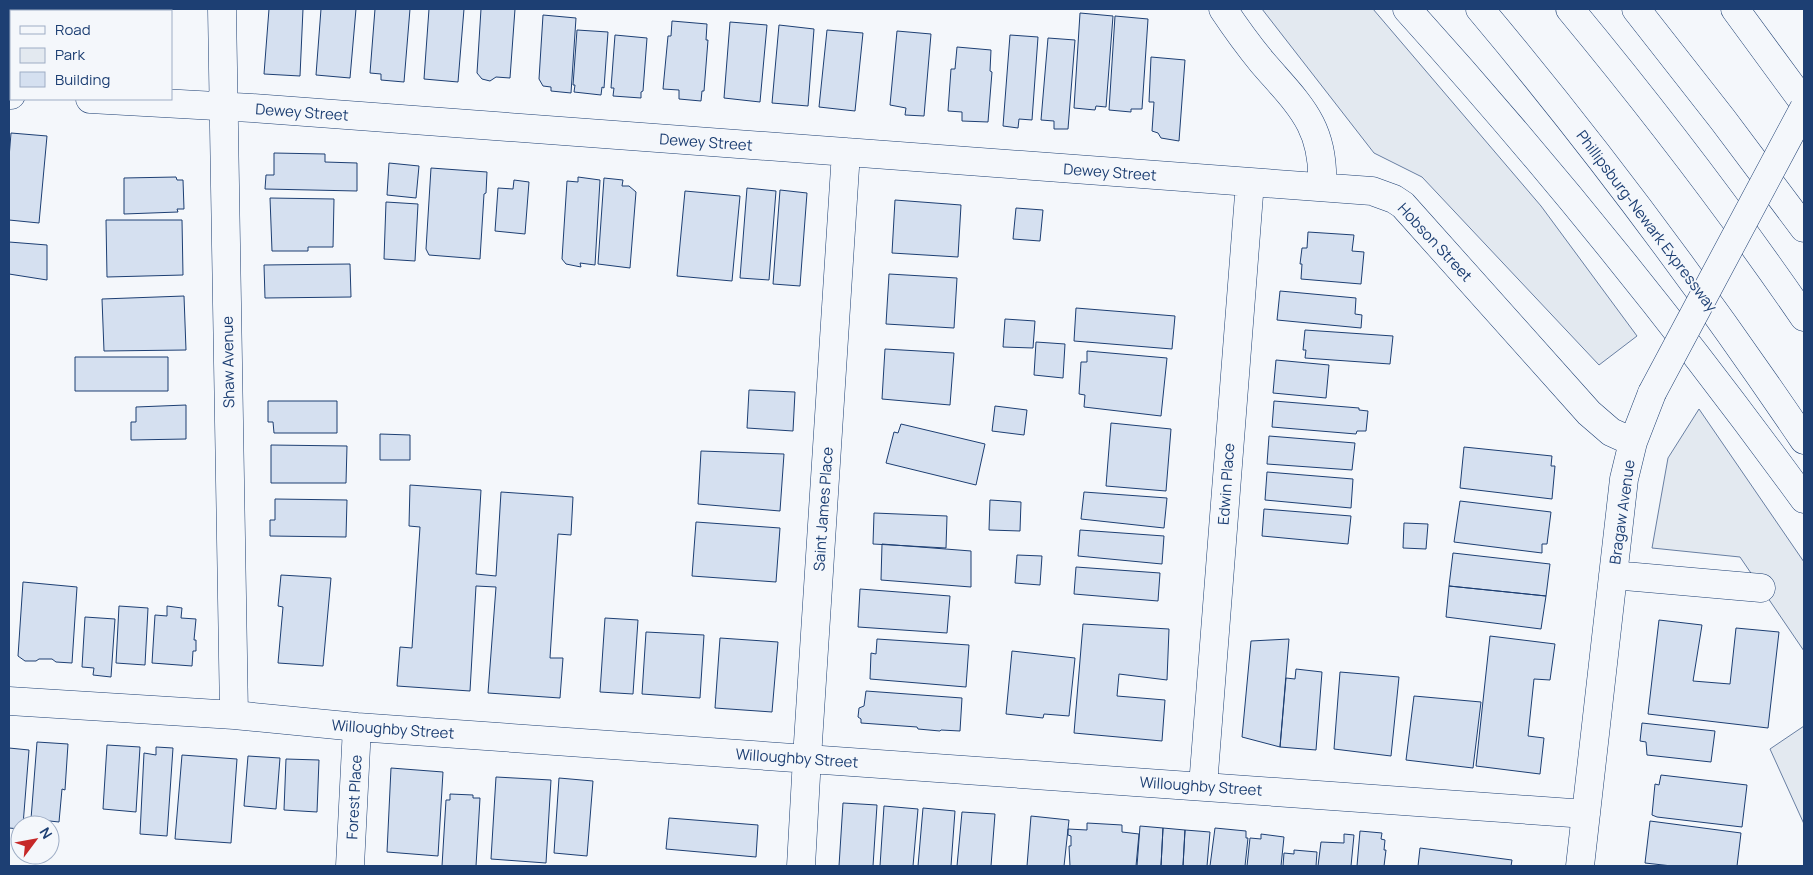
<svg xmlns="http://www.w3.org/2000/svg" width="1813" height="875" font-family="Manrope,sans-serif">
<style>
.green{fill:#e3e9f0;stroke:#687fa3}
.building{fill:#d5e0f0;stroke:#1d3f73}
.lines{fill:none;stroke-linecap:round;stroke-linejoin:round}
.minor-casing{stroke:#1d3f73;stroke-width:29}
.highway-casing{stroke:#1d3f73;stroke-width:29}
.minor{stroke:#f4f7fb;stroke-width:28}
.highway{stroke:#f4f7fb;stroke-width:28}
.minor-bridge-casing{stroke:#1d3f73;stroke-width:29;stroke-linecap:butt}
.minor-bridge{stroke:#f4f7fb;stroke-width:28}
.labels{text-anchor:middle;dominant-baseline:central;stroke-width:4;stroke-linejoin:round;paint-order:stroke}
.street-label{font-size:15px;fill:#1d3f73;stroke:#f4f7fb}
</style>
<rect width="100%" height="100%" fill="#f4f7fb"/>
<!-- green -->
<path class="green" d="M1262,9H1373L1541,206L1637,336L1599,365L1422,177L1374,153Z
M1699,409L1804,562V651L1740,557L1652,548L1668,458Z
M1804,726V824L1770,749Z"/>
<!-- building -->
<path class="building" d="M269,9H303L300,76L264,74Z
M321,9H356L350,78L316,75Z
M375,9H410L404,82L381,80V74L370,73Z
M429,9H464L458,82L424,79Z
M481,9H515L510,78L496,77L490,81L482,79L477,73Z
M1080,13L1113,16L1106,107L1096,106L1095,110L1074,108Z
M543,15L576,18L571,93L551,91V87L543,86L539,79Z
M1115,16L1148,19L1142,109H1131V112L1109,110Z
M672,21L707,24L706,40H708L704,91H702L701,101L679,99V90L663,89L668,36H671Z
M730,22L767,25L760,102L724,98Z
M779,25L814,29L808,106L772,103Z
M577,30L608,32L604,88L602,87L601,95L574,92L575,85H573Z
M827,30L863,33L855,111L819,107Z
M897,31L931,34L924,116L905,115L906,108L890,105Z
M615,35L647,38L643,91L641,92V98L613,96L614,88H611Z
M1010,35L1038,37L1032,120L1019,119L1018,128L1003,126Z
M1048,38L1075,40L1068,129H1054V121L1041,120Z
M957,47L991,50L990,71L992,72L988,122L962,121V112L948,111L951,69H955Z
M1151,57L1185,60L1179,141L1161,138L1158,133L1152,131L1154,102H1149Z
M11,133L47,136L39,223L9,220V158Z
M274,153L325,154V162L357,163V191L265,189L266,175H274Z
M389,163L419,166L416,198L387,195Z
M431,168L487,172L486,193L484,194L480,259L429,255L426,249Z
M176,177L177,180H183L184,209H177L178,212L124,214V178Z
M578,177L600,180L595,265L580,263L581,267L566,264L562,259L567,181L578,182Z
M604,178L623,180L622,186H629L636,192L630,268L598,264Z
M514,180L529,182L525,234L495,231L498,188L513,189Z
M747,188L776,191L769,280L740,278Z
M780,190L807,193L800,286L773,284Z
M685,191L740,196L732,281L677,276Z
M270,198L334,199L333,247H308V251H272Z
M895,200L961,205L958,257L892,253Z
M386,202L418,204L415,261L384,259Z
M1016,208L1043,210L1040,241L1013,239Z
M106,220H182L183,275L107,277Z
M1308,232L1354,235L1352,251L1364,252L1361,284L1301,279L1302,264H1300L1302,248H1307Z
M9,242L47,245V280L9,274Z
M350,264L351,297L265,298L264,265Z
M889,274L957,278L954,328L886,324Z
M1280,291L1356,298L1355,314L1362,315L1361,328L1277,320Z
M184,296L186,350L104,351L102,299Z
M1076,308L1175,316L1172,349L1074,341Z
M1005,319L1035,321L1033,348L1003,347Z
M1305,330L1393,336L1390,364L1305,358L1306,350H1303Z
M1036,342L1065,344L1063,378L1034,375Z
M885,349L954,353L950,405L882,399Z
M1087,351L1167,358L1161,416L1084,407L1085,395L1079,394L1081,362H1087Z
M75,357H168V391H75Z
M1276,360L1329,365L1326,398L1273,393Z
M749,390L795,392L793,431L747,428Z
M268,401H337V433H274L273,422H268Z
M1274,401L1359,408V410L1368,411L1366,431H1357L1356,434L1272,427Z
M186,405V439L131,440V422H136V407Z
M995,406L1027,410L1024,435L992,431Z
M1111,423L1171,429L1166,491L1106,486Z
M901,424L985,444L976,485L886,463L894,432L898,433Z
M380,434L410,435V460H380Z
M1269,436L1355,443L1352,470L1267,464Z
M271,445L347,446L346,483H271Z
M1464,447L1552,456L1551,466H1555L1552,499L1460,488Z
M701,451L784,454L780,511L698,504Z
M1267,472L1353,479L1351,508L1265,500Z
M410,485L481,490L476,574L496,576L501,492L573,497L571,535L558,534L550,658H563L560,698L488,693L496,587L476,586L470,691L397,686L400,647L412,648L420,527L409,526Z
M1084,492L1167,498L1164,528L1081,519Z
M275,499L347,500L346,537L270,536V520H275Z
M990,500L1021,502L1020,531L989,530Z
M1460,501L1551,512L1547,544H1542V553L1454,542Z
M1264,509L1351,516L1348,544L1262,536Z
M874,513L947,516L946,548L873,544Z
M696,522L780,528L776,582L692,576Z
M1404,523L1428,524L1426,549L1403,548Z
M1080,530L1164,536L1162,564L1078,556Z
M882,544L971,551V587L881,580Z
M1453,553L1550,564L1546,596L1449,586Z
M1017,555L1042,556L1040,585L1015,583Z
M1076,567L1160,573L1158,601L1074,594Z
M281,575L331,578L323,666L278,663L283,607L278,606Z
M23,582L77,587L72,663L56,662L52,659H39L36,661H25L18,656Z
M1449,586L1546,596L1541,629L1446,617Z
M860,589L950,596L947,633L858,627Z
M119,606L148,608L145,665L116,663Z
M167,606L182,608L181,618L196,619L194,640H196V651H193L192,666L152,663L155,615L167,616Z
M85,617L115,619L111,677L93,675L94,668L82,667Z
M605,618L638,620L633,694L600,692Z
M1659,620L1702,625L1693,681L1730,684L1736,628L1779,632L1768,728L1648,714Z
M1083,624L1169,629L1167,680L1119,674L1117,696L1165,700L1162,741L1074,733Z
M646,632L704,635L700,698L642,694Z
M1490,636L1555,644L1550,680L1534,679L1528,736L1544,738L1540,774L1476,766Z
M720,638L778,642L772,712L715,708Z
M877,639L969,645L966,687L870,679L871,653L876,654Z
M1289,639L1280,747L1242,737L1251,641Z
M1012,651L1075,658L1069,716L1044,714L1043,718L1006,714Z
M1296,669L1322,672L1316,750L1280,747L1286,678L1295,679Z
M1340,672L1399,677L1391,756L1334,749Z
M866,691L962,698L960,731L941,730L940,731L918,729L917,727L861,723V719L858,717L859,708L864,706Z
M1414,696L1481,702L1473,768L1406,760Z
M1642,723L1715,731L1711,762L1647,755L1646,742L1640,741Z
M37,742L68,744L65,790L62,789L59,822L31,819Z
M107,745L140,747L136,812L103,809Z
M156,747L173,748L167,836L140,834L144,753L156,755Z
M9,748L29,750L23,825H20V829L9,828Z
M182,755L237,759L231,843L175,839Z
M248,756L280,758L276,809L244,806Z
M286,759L319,760L317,812L284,810Z
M391,768L443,772L438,856L387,852Z
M1661,775L1747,785L1742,827L1657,817L1652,815L1655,784L1659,785Z
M496,777L551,780L546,863L491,859Z
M559,778L593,781L587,856L554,853Z
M450,794L473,795V798H480L476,866H442L446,800H450Z
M843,803L877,805L873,866H839Z
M884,806L918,809L913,866H880Z
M923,808L955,811L951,866H918Z
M962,812L995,814L991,866H957Z
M1031,816L1069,820L1064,866H1027Z
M669,818L758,825L756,857L666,849Z
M1650,821L1741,833L1737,866H1672L1645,863Z
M1087,823L1122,825V832L1139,834L1136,866H1070L1069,846H1071V836L1068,835V829L1087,830Z
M1140,826L1163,828L1161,866H1137Z
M1163,828L1185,830L1183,866H1161Z
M1215,828L1246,831V838H1248L1245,866H1210Z
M1185,830L1210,832L1207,866H1183Z
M1360,831L1382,833L1381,839L1385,840L1384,850H1386L1384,866H1357Z
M1261,834L1284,837L1281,866H1247L1250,838L1261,839Z
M1344,834L1354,835L1351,866H1318L1321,842L1344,843Z
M1420,848L1512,860L1511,866H1418Z
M1294,850L1317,852L1316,866H1283L1284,853L1294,854Z"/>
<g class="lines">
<!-- minor casing -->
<g class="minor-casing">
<path id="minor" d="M222,9L234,715
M1223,9C1235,27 1248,45 1262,62C1298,104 1325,125 1322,186
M9,95H11
M90,99L252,108L1372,191L1394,199L1403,205L1589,413L1611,432L1633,442
M1613,575L1761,588
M9,701L234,715L357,727L1586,814
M1203,786L1250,182
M350,866L357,727
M801,866L807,758L846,152
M1580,866L1624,479L1633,442L1652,393"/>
</g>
<!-- highway casing -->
<g class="highway-casing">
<path id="highway" d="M1407,9C1548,165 1680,329 1804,499
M1480,9C1596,147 1703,291 1804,440
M1570,9C1652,108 1731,211 1804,317
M1636,9L1723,120L1804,228
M1735,9L1804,103"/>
</g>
<!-- minor -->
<use href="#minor" class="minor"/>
<!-- highway -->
<use href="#highway" class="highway"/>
<!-- minor-bridge casing -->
<g class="minor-bridge-casing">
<path id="minor-bridge" d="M1652,393L1804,108"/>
</g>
<!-- minor-bridge -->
<use href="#minor-bridge" class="minor-bridge"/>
</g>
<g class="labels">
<!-- street labels -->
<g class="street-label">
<text transform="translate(302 112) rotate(4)">Dewey Street</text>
<text transform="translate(706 142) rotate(4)">Dewey Street</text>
<text transform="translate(1110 172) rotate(4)">Dewey Street</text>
<text transform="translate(1647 221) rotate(53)">Phillipsburg-Newark Expressway</text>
<text transform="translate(1435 242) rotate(47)">Hobson Street</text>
<text transform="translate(228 362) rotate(-91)">Shaw Avenue</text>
<text transform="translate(1226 484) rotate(-86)">Edwin Place</text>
<text transform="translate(823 509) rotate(-86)">Saint James Place</text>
<text transform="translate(1622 512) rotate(-82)">Bragaw Avenue</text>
<text transform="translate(393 729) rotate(4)">Willoughby Street</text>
<text transform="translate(797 758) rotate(4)">Willoughby Street</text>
<text transform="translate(1201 786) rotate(4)">Willoughby Street</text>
<text transform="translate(354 797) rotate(-87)">Forest Place</text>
</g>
</g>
<!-- border -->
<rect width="1813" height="875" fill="none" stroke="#1d3f73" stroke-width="20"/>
<!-- legend -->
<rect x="10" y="10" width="162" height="90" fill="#f4f7fb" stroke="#9eadc5"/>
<rect x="20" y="26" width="25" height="8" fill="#f4f7fb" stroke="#9eadc5"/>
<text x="55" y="35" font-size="15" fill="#1d3f73">Road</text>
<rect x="20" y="48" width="25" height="15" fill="#e3e9f0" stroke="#9eadc5"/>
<text x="55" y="60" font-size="15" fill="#1d3f73">Park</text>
<rect x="20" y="72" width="25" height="15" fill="#d5e0f0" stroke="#9eadc5"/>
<text x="55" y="85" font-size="15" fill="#1d3f73">Building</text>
<!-- north arrow -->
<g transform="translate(35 840) rotate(58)"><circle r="24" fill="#f4f7fb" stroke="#9eadc5"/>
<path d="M0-4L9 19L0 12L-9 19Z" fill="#c62828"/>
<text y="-8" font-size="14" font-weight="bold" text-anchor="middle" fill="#1d3f73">N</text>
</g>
</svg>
